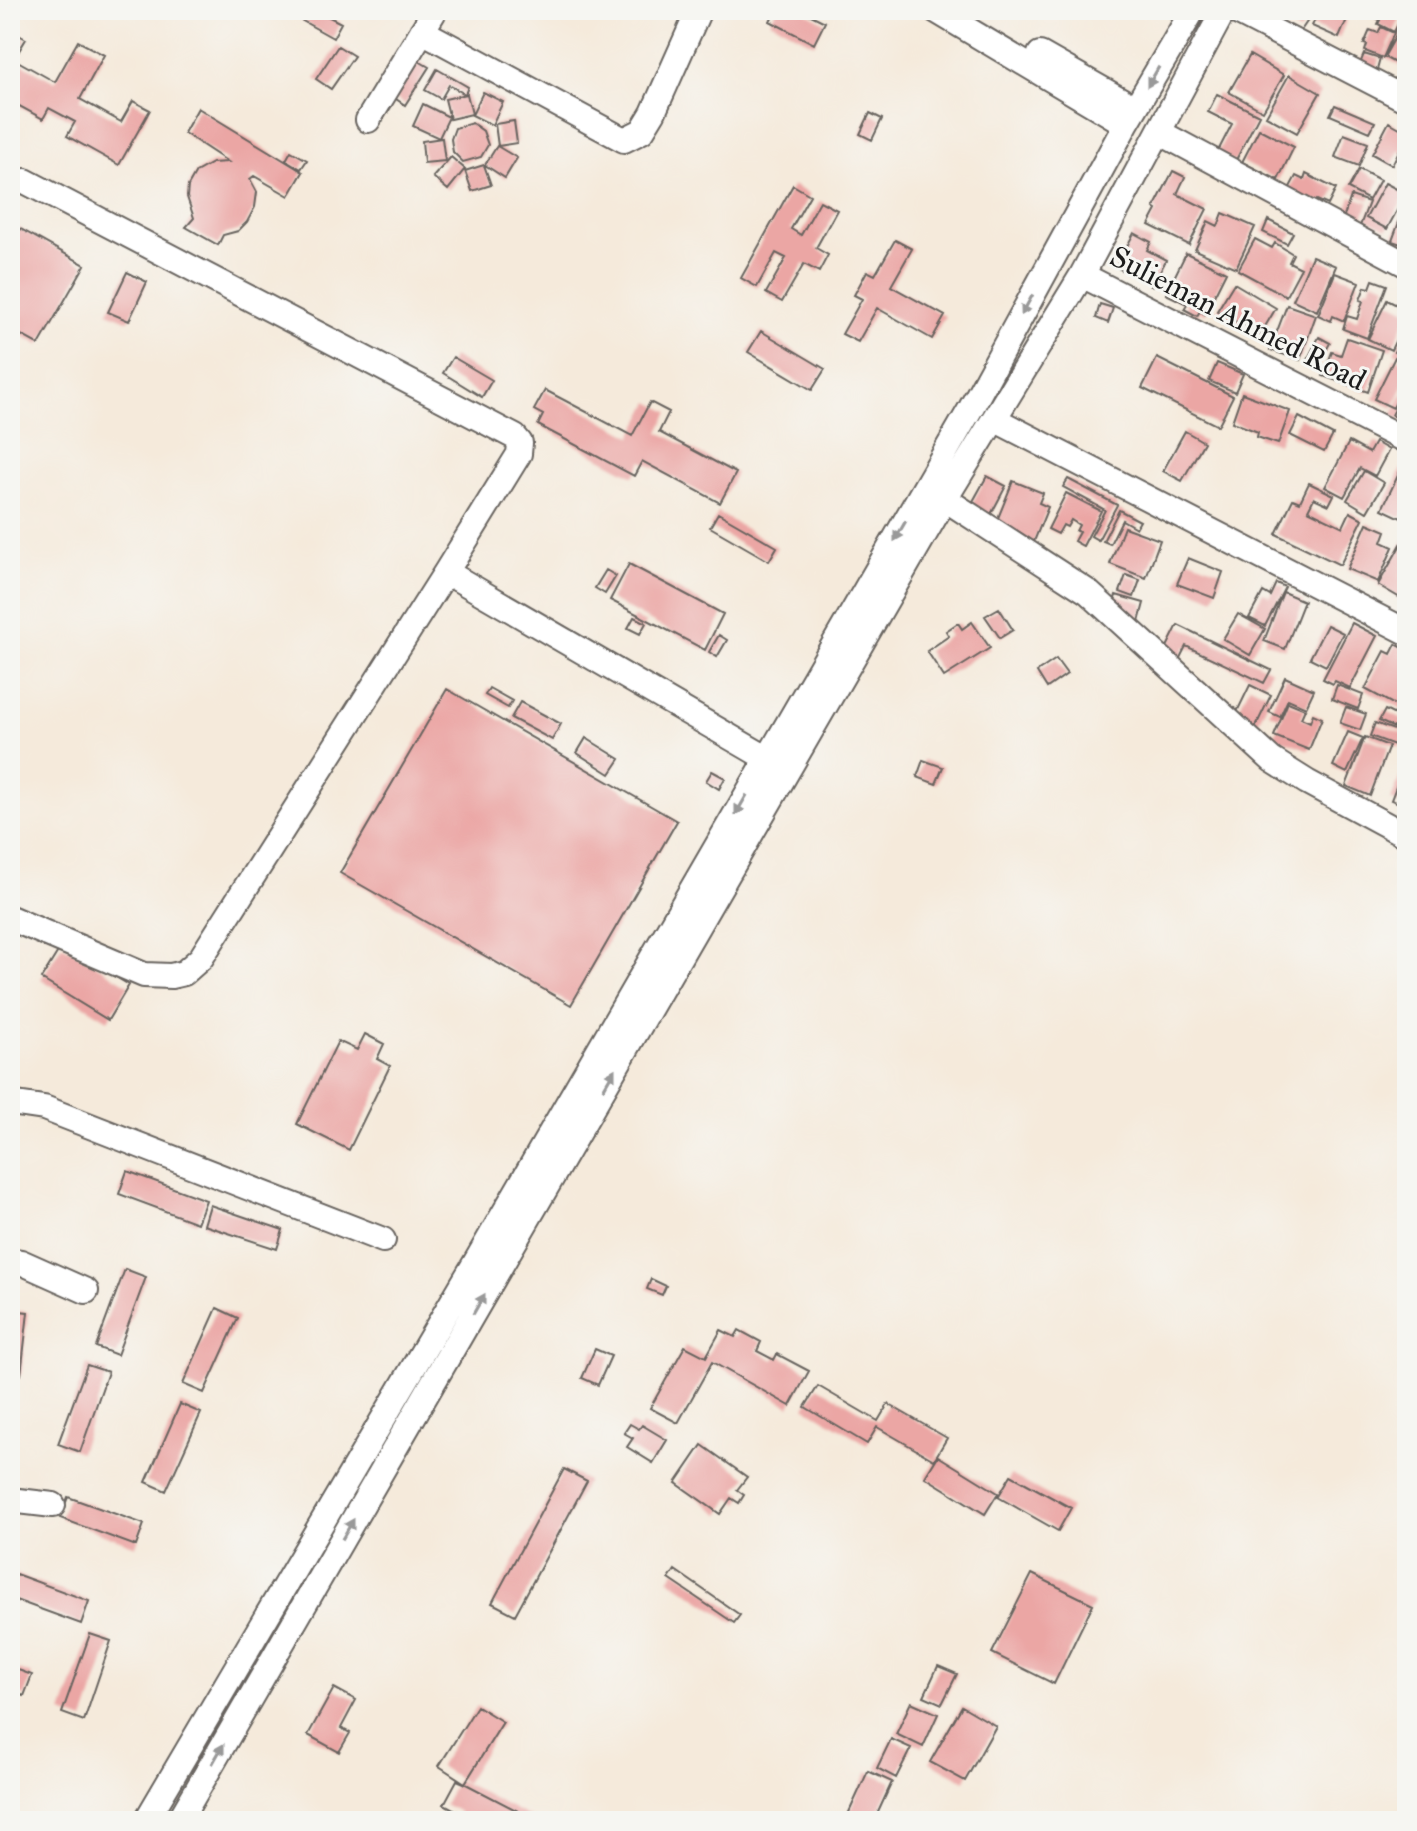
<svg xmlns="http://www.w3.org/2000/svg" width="1417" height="1831" font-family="'IM FELL Great Primer',serif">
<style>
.building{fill:#eba6a4}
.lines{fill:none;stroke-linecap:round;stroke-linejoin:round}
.minor-casing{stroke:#68645f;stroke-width:28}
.minor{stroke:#fff;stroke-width:24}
.oneway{fill:#999}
.labels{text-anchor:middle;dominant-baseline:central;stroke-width:6;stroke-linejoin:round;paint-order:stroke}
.street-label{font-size:30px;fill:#1c1c1c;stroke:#f6f6f2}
</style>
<rect width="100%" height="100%" fill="#f6f6f2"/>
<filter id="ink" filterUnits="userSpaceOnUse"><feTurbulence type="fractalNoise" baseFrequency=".0125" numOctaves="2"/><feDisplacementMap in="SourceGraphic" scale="16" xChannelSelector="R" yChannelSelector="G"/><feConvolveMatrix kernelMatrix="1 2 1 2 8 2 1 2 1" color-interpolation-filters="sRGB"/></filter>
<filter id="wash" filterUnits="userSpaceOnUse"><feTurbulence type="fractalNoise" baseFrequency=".006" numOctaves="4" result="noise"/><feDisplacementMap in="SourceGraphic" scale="32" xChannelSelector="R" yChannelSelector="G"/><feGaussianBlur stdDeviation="1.8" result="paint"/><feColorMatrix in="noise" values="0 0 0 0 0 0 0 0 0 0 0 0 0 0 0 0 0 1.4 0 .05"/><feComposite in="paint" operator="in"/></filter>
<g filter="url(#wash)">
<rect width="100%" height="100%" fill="#f5eadb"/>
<g id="blocks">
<!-- building -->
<path class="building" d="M283,10H316L341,23L333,38Z
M776,10H801L825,22L814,44L770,21Z
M1274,10H1315L1300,32L1271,14Z
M1319,10H1351L1339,38L1312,26Z
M1368,10H1400L1404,12L1394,32L1378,24L1380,20L1367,13Z
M1407,16V62L1404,68L1384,57L1397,34L1400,35L1398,33Z
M1381,27L1394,33L1383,58L1365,51L1367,45L1364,44L1370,30L1378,33Z
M10,30L26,39L14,59L55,82L78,41L104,55L80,99L121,122L133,101L150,110L119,165L67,136L75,122L49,108L43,119L10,101Z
M338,46L354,56L331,89L316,79Z
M1364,54L1380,59L1377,70L1360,64Z
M1250,55L1284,75L1263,111L1229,92Z
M417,60L429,67L405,105L393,97Z
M437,69L468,87L465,94L449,85L441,99L425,90Z
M1289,75L1320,93L1297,133L1266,116Z
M483,92L503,102L492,125L472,115Z
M467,94L472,114L450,119L445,99Z
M1217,94L1259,115L1235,162L1216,155L1232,124L1208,112Z
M423,104L449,117L439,138L413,126Z
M1335,105L1375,122L1370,132L1330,115Z
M198,108L303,172L289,196L254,176L250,179L257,192L255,207L247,222L238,231L223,235L218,245L186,227L194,218L187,197L188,186L196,172L212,163L228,162L184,133Z
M870,113L882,119L872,140L860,134Z
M514,121L517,143L498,146L495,124Z
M1389,122L1407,132V156L1399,151L1392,165L1372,154Z
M472,123L483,131L488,145L481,157L463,162L453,152L451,139L455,128Z
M1259,129L1294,147L1278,180L1242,162Z
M1344,134L1368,143L1359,166L1335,157Z
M442,138L445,161L424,163L422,141Z
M497,146L517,158L505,178L485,165Z
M291,151L307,160L301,169L286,160Z
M451,157L465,169L448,190L433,177Z
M484,165L491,185L472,191L465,171Z
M1359,169L1380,180L1369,200L1348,189Z
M1173,171L1185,177L1177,194L1207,209L1189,245L1149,225L1157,210L1154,208Z
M1306,174L1336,189L1328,205L1317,200L1309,216L1282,202L1296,176L1304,180Z
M1385,183L1406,194L1387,229L1366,218Z
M793,185L810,195L791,229L801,235L820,201L837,210L816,248L828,255L819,272L804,264L782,302L766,293L786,258L776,253L757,287L741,278Z
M1351,196L1369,202L1357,234L1340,228Z
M1407,201V246L1392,241Z
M1223,213L1255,227L1236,268L1195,250L1208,221L1218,226Z
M1268,220L1293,233L1287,244L1263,232Z
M10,223L85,265L39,345L10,329Z
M1134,233L1151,242L1147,250L1166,260L1153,286L1116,267Z
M1255,239L1272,248L1275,243L1293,254L1289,262L1301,268L1286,296L1238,270Z
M895,240L912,249L891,286L945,316L932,339L877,308L858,342L842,334L862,299L854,295L867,271L875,275Z
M1186,253L1226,272L1205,314L1200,311L1197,316L1184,309L1187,304L1166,294Z
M1312,256L1336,266L1317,311L1293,300Z
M127,272L147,282L129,321L108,312Z
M1335,273L1359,282L1344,321L1333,316L1331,321L1318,315Z
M1373,280L1387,285L1367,338L1343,329L1347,316L1357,319L1363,301L1360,300L1365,287L1370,288Z
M1234,283L1276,308L1260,335L1217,311Z
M1387,300L1407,310V317L1391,350L1368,339Z
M1100,304L1113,308L1108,323L1096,318Z
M1287,305L1316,315L1300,360L1270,350Z
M1407,328V358L1394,352Z
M761,331L825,369L812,390L748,352Z
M1319,337L1330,343L1318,366L1307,360Z
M1347,338L1382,350L1368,392L1323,376L1332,352L1341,355Z
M453,357L492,380L482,397L443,373Z
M1395,357L1407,363V379L1393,408L1374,399Z
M1157,358L1233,396L1218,426L1142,388Z
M1217,363L1243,374L1235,392L1209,381Z
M1407,386V423L1392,415Z
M545,390L632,436L650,402L669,412L659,432L736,473L720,503L642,461L634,476L538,425L543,415L534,410Z
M1242,393L1290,411L1278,444L1257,437L1258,432L1232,422Z
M1299,417L1333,435L1324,452L1290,435Z
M1185,431L1204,442L1182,481L1163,471Z
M1349,442L1369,453L1375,442L1389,450L1375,476L1360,468L1344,497L1325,487Z
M1401,469L1407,472V504L1401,518L1382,509Z
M1364,471L1384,483L1367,512L1347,500Z
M987,476L1006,486L990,516L971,505Z
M1068,479L1117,505L1098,540L1091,536L1105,510L1063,487Z
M1013,481L1043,493L1039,503L1048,507L1033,544L994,528Z
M1309,483L1334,495L1329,505L1314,498L1308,510L1343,527L1350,512L1363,519L1340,565L1276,534L1293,499L1300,502Z
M1066,493L1101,511L1083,546L1074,541L1079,532L1076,531L1079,525L1071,520L1067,527L1063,525L1058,534L1048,529Z
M1119,510L1140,521L1136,528L1122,520L1110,544L1103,541Z
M718,513L777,547L769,561L710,527Z
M1367,523L1386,531L1382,542L1393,547L1378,582L1347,569Z
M1124,527L1160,540L1146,578L1110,564Z
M1404,539L1407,541V602L1378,585Z
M1188,558L1223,572L1214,598L1177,584Z
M629,564L723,614L705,650L610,600Z
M606,570L616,576L605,594L595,588Z
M1126,575L1140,580L1134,597L1120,592Z
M1276,583L1285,587L1265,626L1249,618L1263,592L1270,596Z
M1283,592L1304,601L1285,649L1264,641Z
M1116,595L1144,603L1139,622L1111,615Z
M999,608L1013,630L1000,638L985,616Z
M1238,614L1265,629L1250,655L1223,639Z
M634,617L646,623L640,634L628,628Z
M972,622L990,648L944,677L927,651L949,636L946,631L958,623L962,629Z
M1352,623L1377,636L1350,688L1335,681L1333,684L1323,679Z
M1178,625L1271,670L1264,683L1186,646L1178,662L1163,655Z
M1327,625L1343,633L1326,666L1310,658Z
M719,635L727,640L717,657L709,652Z
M1396,644L1407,650V705L1404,710L1365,689L1385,651L1391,654Z
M1056,659L1067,674L1047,688L1037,672Z
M1285,677L1314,690L1306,707L1288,699L1280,717L1269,712Z
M1250,685L1271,695L1255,728L1234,718Z
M1337,685L1363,695L1358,709L1332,699Z
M489,688L512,701L508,708L485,695Z
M447,689L677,821L571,1005L340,873Z
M520,702L561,724L552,740L511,718Z
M1288,702L1305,709L1301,718L1310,722L1313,714L1322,718L1309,750L1274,736Z
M1346,707L1366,714L1360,730L1340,723Z
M1385,710L1407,721L1406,733L1379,721Z
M1375,723L1405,734L1400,747L1370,736Z
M1348,732L1363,738L1347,773L1333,766Z
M1365,737L1389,746L1370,796L1346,786Z
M586,738L620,759L610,774L577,753Z
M923,760L943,767L936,784L917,777Z
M1403,769L1407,770V806L1391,800Z
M712,771L725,778L719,789L706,781Z
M62,945L129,985L108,1020L41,979Z
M365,1034L384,1044L377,1059L390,1066L349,1150L297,1124L338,1041L357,1050Z
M127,1171L206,1200L197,1223L119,1194Z
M210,1205L283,1230L277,1249L204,1225Z
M125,1269L146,1277L117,1355L96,1347Z
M651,1279L666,1286L662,1295L647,1289Z
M217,1308L238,1318L204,1393L183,1384Z
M10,1310L28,1312L21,1375L10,1374Z
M721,1330L735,1337L739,1330L761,1342L757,1351L774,1360L777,1354L809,1371L790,1406L712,1362L678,1423L650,1408L685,1346L706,1357Z
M595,1349L611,1356L598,1385L582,1378Z
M87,1365L108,1372L80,1452L58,1444Z
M818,1386L878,1421L888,1404L947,1438L934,1460L877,1427L867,1444L805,1407Z
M180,1404L201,1413L166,1491L146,1482Z
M630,1424L639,1429L642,1425L667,1440L653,1463L627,1447L633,1438L624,1433Z
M702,1445L747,1477L737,1490L744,1495L739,1503L731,1498L720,1514L676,1483Z
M938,1456L998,1493L985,1514L925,1477Z
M564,1469L587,1481L515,1615L492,1603Z
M1011,1475L1071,1508L1058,1531L998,1497Z
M68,1497L144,1524L136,1546L60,1518Z
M675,1570L740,1615L734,1623L669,1579Z
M13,1573L89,1601L81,1624L10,1598V1581Z
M1032,1574L1093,1604L1054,1684L992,1653Z
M90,1634L111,1641L84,1721L62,1713Z
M938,1666L957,1674L942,1704L924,1696Z
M10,1667L32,1675L24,1696L10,1691Z
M334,1688L356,1700L341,1728L350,1733L339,1752L308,1735Z
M911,1702L938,1714L923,1747L896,1734Z
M477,1706L503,1722L465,1783L439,1766Z
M962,1706L996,1726L965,1781L930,1762Z
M891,1739L911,1748L896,1778L877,1768Z
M868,1771L892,1782L874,1821H845Z
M457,1780L464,1783L537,1821H454L459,1812L444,1804Z"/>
</g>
</g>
<g filter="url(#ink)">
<use href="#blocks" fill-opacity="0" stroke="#68645f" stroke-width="2"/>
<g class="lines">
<!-- minor casing -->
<g class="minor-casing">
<path id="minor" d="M935,10L1126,124
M1233,10L1407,100
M422,31L624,140L642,131L653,113L699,10
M1040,54L1135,108
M368,120L435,10
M1159,132L1407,265
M1082,275L1407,441
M994,419L1407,632
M945,499L1088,592L1272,760L1307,782L1407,836
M446,572L768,759
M10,918L144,975L171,976L184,973L201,958L446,572L519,454L520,443L515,437L25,181
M10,1103L44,1108L383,1240
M10,1260L21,1262L86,1291
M10,1500L53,1505
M146,1821L478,1258L971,408L1126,124L1193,10
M179,1821L945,499L1082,275L1224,10"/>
</g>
<!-- minor -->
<use href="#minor" class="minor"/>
</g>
<!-- one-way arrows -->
<defs><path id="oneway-solid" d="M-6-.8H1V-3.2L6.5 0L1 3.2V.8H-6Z" transform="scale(2)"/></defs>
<g class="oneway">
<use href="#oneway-solid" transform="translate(1153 77) rotate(120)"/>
<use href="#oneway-solid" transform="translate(1027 305) rotate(119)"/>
<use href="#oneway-solid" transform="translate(900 531) rotate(120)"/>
<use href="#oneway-solid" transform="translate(741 805) rotate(120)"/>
<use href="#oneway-solid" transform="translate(609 1079) rotate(-60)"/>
<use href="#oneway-solid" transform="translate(479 1304) rotate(-60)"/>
<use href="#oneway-solid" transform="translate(348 1529) rotate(-60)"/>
<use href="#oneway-solid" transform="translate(218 1754) rotate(-60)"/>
</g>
</g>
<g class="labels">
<!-- street labels -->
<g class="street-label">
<text transform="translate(1238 318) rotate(27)">Sulieman Ahmed Road</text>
</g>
</g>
<!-- margin -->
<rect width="1417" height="1831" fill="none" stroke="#f6f6f2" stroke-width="40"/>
</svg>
